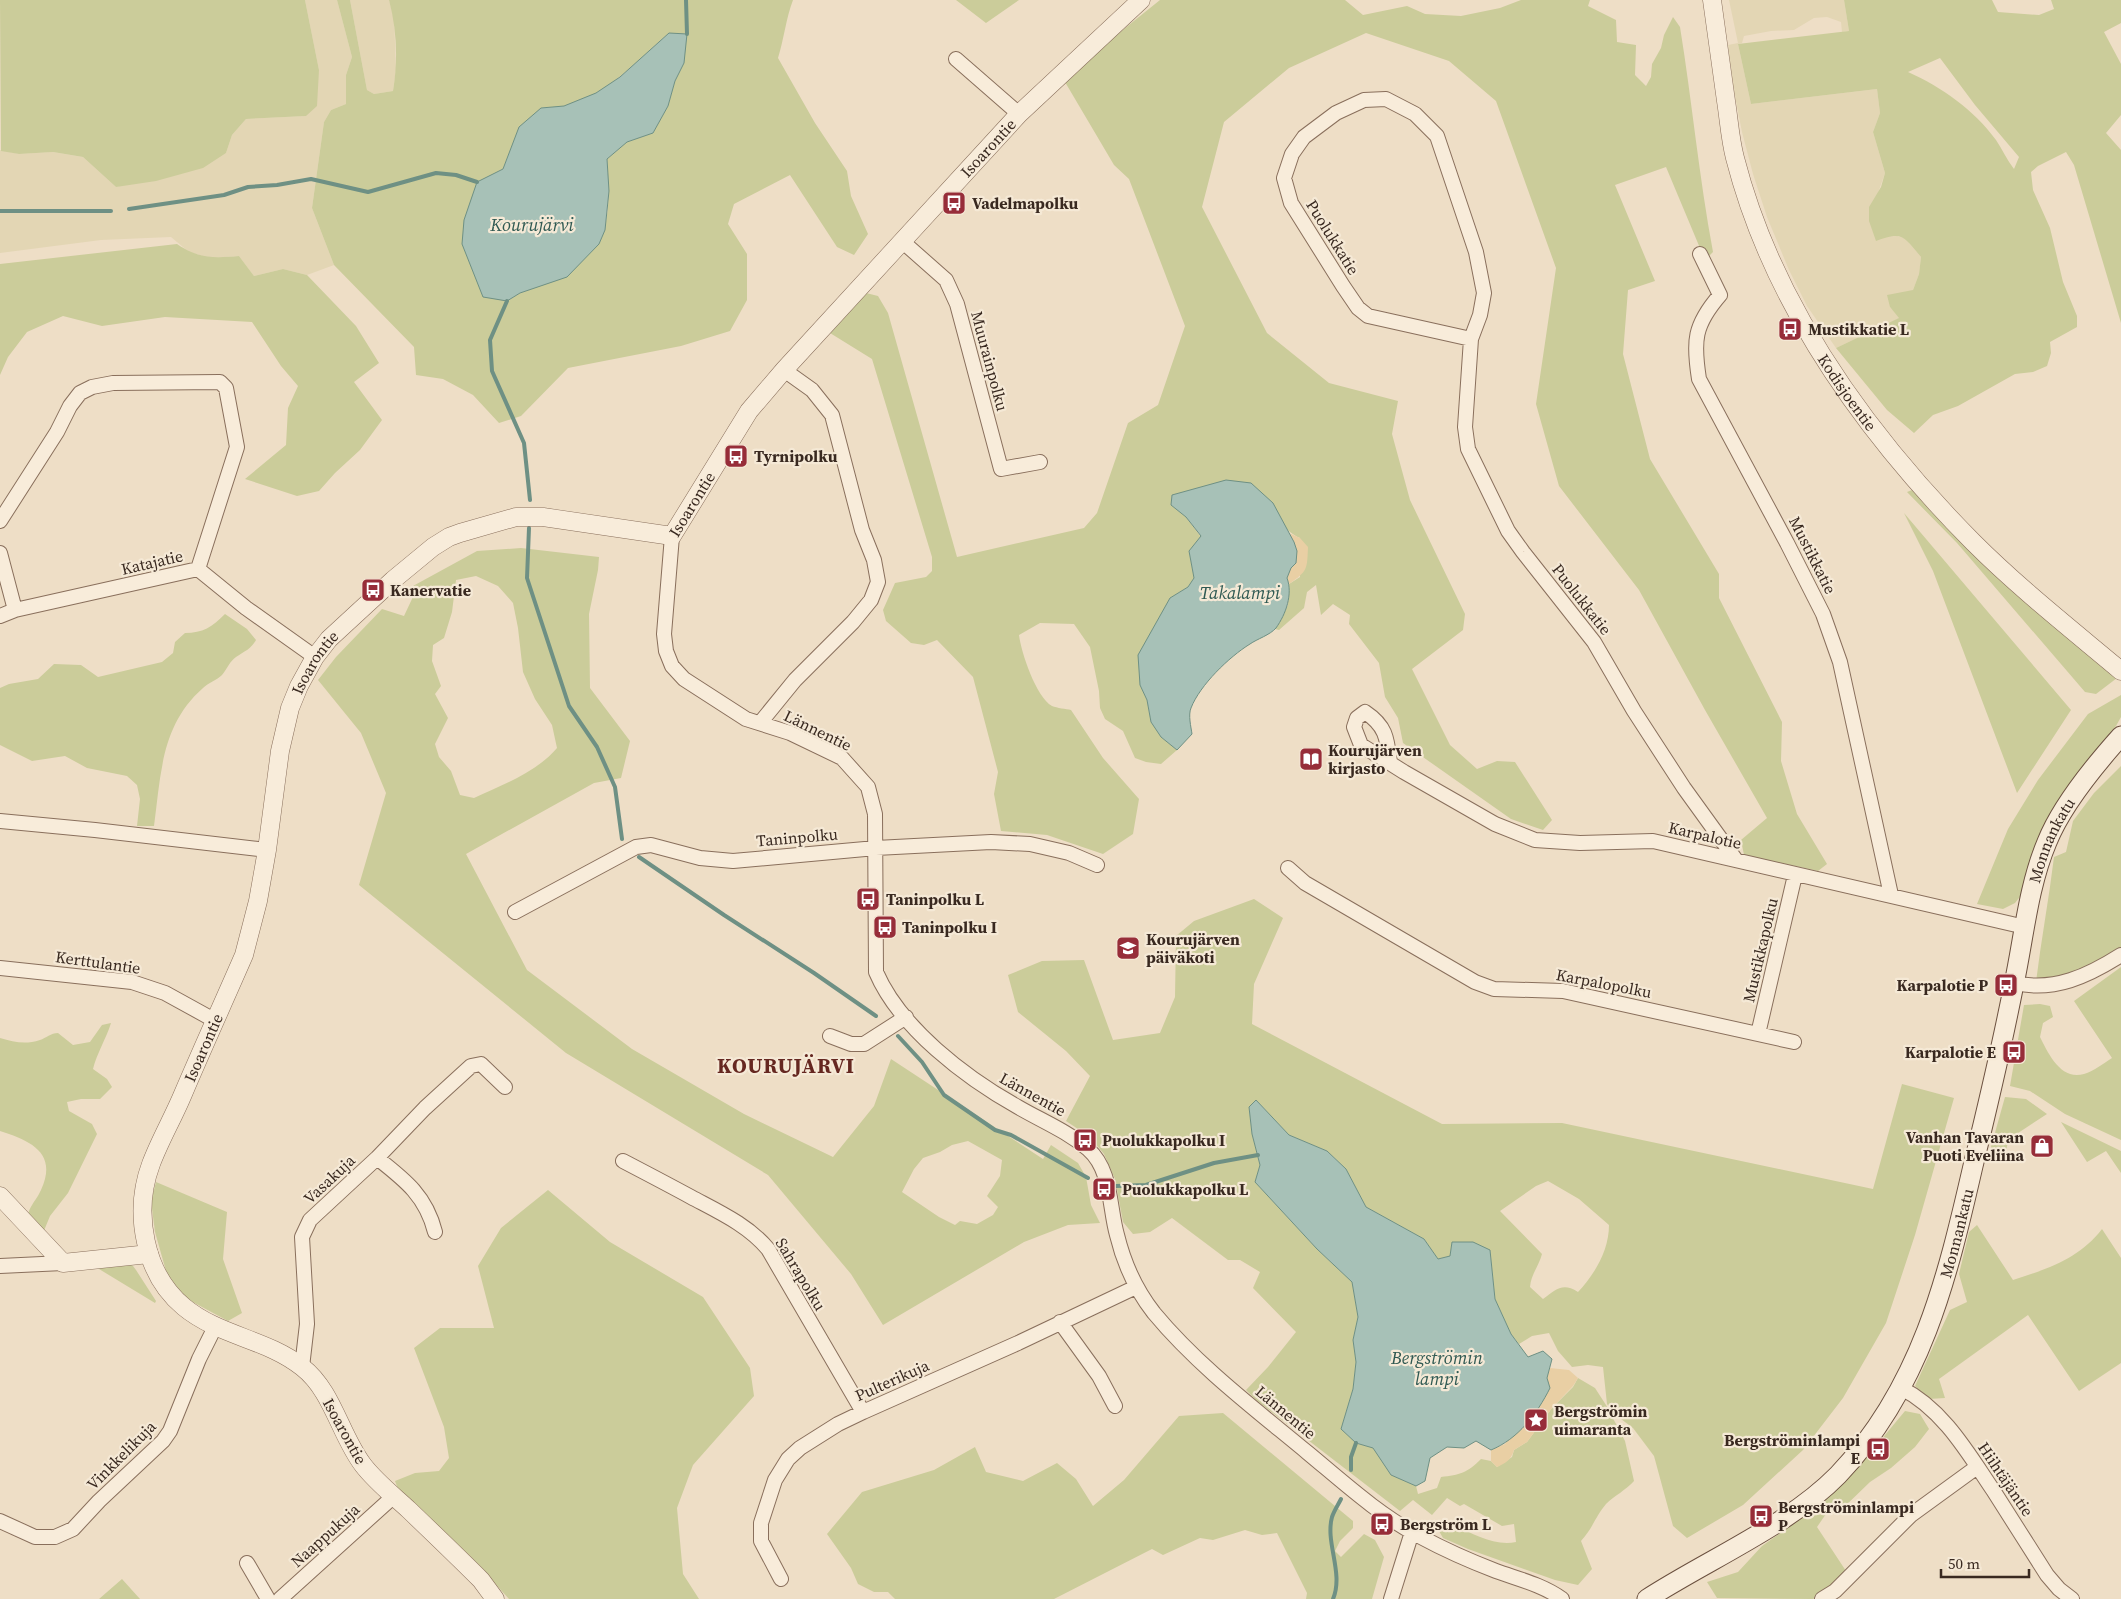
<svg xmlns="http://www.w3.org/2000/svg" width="2121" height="1599" font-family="'Source Serif 4',serif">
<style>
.farmland{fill:#e3d6b4}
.green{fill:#cbcc9a;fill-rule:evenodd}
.sand{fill:#e9cfa4}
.water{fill:#a7c1b7;stroke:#6e9084}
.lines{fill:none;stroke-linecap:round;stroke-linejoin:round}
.stream{stroke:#6e9084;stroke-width:4}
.minor-casing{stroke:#896f5c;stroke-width:16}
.tertiary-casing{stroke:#896f5c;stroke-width:19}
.secondary-casing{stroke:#6b503f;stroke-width:21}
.minor{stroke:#f8ecda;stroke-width:14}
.tertiary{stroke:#f8ecda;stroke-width:18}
.secondary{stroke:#f8ecda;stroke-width:19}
.labels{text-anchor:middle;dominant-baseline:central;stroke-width:4.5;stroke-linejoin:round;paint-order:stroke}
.street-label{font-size:16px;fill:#392920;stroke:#f5e9d6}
.poi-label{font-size:16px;font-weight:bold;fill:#392920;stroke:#f5e9d6;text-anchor:start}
.water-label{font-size:18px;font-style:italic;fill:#2f5952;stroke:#f5e9d6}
.district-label{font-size:21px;font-weight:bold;letter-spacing:1px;fill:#652720;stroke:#f5e9d6}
</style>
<rect width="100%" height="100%" fill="#eedec6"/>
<!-- farmland -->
<path class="farmland" d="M305,0H337L352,57L346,75V104L331,110L324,122L312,208L334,265L307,275L283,269L254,276L239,256L209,258L189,252L171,237L101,240L0,253V150L19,154L53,152L83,157L116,187L226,153L232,135L246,119L306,116L319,70Z
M350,0H389L394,18L396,69L393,91L374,94L367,90Z
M1729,0H1844L1849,31L1842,32L1841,22L1827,17L1814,18L1794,30L1771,31L1744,36L1742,43L1738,44L1751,104L1877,89L1880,113L1873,132L1885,173L1878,193L1893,235L1905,238L1921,257L1919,274L1913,290L1890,307L1900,318L1836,348L1807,306L1789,270L1767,217L1753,174L1742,132L1732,81L1728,45L1738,43Z"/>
<!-- green -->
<path class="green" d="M0,0H305L319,70L317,106L306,116L246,119L232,135L226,153L203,168L156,181L116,187L83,157L53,152L19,154L1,151Z
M337,0H350L367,90L374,94L393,91C398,61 397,30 389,0H793C786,18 784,39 778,58L815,123L847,171L851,196L868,234L854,255L837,247L790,175L734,204L728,224L747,254V300L730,331L681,346L568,368L521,416L499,423L473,395L443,379L416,375L414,347L334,265L312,208L324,122L331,110L346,104V75L352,57ZM669,33L684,63L675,81L668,106L653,133L627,142L607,159C609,187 611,218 599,244L507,301L477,183L503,169L509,154L541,108C548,107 557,108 564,106C607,96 637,60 669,33Z
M956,0H1019L986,23Z
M1160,0H1345L1363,15L1407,6L1425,14L1461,16L1500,8L1521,0H1590L1588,6L1616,20L1617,42L1636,45L1635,75L1646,86L1651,77L1652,64L1661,48L1664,35L1673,17L1680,27C1692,101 1699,177 1713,252L1705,260L1666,167L1615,185L1655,281L1628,290L1623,354L1650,459L1719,574V598L1782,722L1781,761L1797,814L1827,864L1818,871L1744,855L1741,840L1767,818L1705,710L1639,590L1559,486L1536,404L1556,268L1496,101L1449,61L1366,33L1289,68L1224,122L1202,207L1267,333L1329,383L1398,401L1392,434L1410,500L1465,614L1463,630L1412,669L1450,745L1477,769L1497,761L1515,762L1552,820L1543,830L1511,819L1403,743L1398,718L1385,697L1379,663L1349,624L1350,615L1333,604L1321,615L1316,585L1307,592L1304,608L1279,630L1275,629L1288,605L1289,584L1300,577V538C1283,530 1280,520 1273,503L1187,492L1172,495L1171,505L1186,517L1201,537L1189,551L1194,578L1188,587L1170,598L1140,685L1147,700L1151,722L1161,737L1177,750L1161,764L1146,762L1135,758L1123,731L1105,719L1100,708L1099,691L1090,647L1074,624L1040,623L1019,635C1021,652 1036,697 1052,706C1057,708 1066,709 1071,710L1103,758L1139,799L1133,834L1103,854L1047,835L1001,831L994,794L998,772L973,677L937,640L924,645L911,643L886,621L883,610L895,583L926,577L932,571V557L872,359L830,333L866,293L878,296L888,313L957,557L1084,528L1097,513L1128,423L1158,405L1185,326L1129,179L1114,165L1065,82L1114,37Z
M1844,0H1992L1998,12L2039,15L2054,9L2051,0H2121V23L2104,32L2121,64V115L2106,133L2121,150V323L2074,165L2066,152L2038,166L2031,172L2033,190L2050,228L2063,282L2077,316V327L2050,342L2051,353L2047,366L2033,372L2015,374L1958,406L1933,415L1914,433L1887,410L1836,348L1899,318L1890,307L1887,295L1913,290L1919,274L1921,257C1903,236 1903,231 1876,241L1869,221V207L1881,187L1885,173L1873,132L1880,113L1877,89L1751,104L1738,44L1849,31ZM1940,58L1975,105L2019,157L2014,169C2007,160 2002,149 1996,140C1974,110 1942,87 1908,72Z
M177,244C199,259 214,258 239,256L254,276L283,269L307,275L356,326L379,363L354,382L382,420L360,450L335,473L319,491L297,496L245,479L286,445L288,408L298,386L281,366L252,322L165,317L102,326L63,316L27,332L8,357L0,375V264Z
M1912,490L1950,530L2117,678L2096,694L2085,692L1957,543L1907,492Z
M1904,513L2071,710L2017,793L1933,571Z
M521,548L599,557L598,570L589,614L590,688L630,741L621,778L594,783L466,854L527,970L632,1049L744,1114L833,1157L874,1106L891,1059L1043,1159L1051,1145L1078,1163L1086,1177L1091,1205L1100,1223L1068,1225L1024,1242L883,1325L851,1274L768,1175L566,1053L359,885L386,793L361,733L318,680L336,657L382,609L404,616L412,599L413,586L477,551ZM476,576L498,586L513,603L518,628L523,672L535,699L552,725L557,748C537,772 502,785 474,798L460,795L451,771L439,757L435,744L448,718L435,694L441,686L432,661L433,645L444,638L452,612L456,580ZM968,1141L1002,1160L1000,1176L987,1196L998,1207L993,1215L977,1224L960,1221L955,1225L939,1217L902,1192L914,1169L923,1158L940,1152L952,1145Z
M225,614L247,629L256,640C251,649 245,651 236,657C230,661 227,669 222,675C217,680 208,683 203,688C161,725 161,774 154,826H137L140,799L137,785L127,776L87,768L65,756L32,761L0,745V688L9,684L38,679L54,664L81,665L98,677L162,662L173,653L175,642L185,633C203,633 212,627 225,614Z
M2121,695V717L2116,726L2058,802L2033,851L2023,893L2015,903L2003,909L1977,904L2008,829L2038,780L2088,714Z
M2121,766V950L2085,972L2036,982C2041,940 2049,899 2054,857L2066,852L2073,821L2094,793Z
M1254,899L1283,918L1254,984L1252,1024L1442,1124L1562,1123L1873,1189L1902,1084L1954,1098L1915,1235L1886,1323L1843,1398L1803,1450L1743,1505L1687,1538L1673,1526L1654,1456L1633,1428L1613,1413L1607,1404L1603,1367L1588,1365L1572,1367L1558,1351L1549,1333L1532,1336L1519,1344L1511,1334L1495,1299L1490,1250L1452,1242L1450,1256L1438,1259L1424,1239L1366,1207L1346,1169L1327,1151L1289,1135L1256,1100L1249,1107L1252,1134L1260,1165L1255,1182L1317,1249L1352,1282L1358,1317L1353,1340L1356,1362L1353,1389L1341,1429L1356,1443L1373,1448L1391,1475L1416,1486L1418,1494L1437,1488L1441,1477C1460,1475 1467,1473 1481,1459L1491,1461L1497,1467L1512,1457L1514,1450L1527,1442L1552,1408L1573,1387L1578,1378L1595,1388L1606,1405L1625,1441L1634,1481C1626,1490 1614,1496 1606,1504C1595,1517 1593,1528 1581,1541L1592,1569L1578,1585L1555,1580L1468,1549L1443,1538L1439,1531L1441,1523L1447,1520C1466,1531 1493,1547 1516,1542L1514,1524L1502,1526L1464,1504L1460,1506L1447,1498L1432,1515L1413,1500L1400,1511L1256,1400L1246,1390L1268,1367L1296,1332L1253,1288L1260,1272L1240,1260H1228L1172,1218L1150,1232L1133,1234L1123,1222L1115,1179L1104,1154L1090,1137L1066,1121L1090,1076L1066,1051L1018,1012L1008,975L1042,961L1084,960L1113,1040L1160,1033L1175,997L1176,936L1194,921ZM1548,1181L1579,1199L1609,1225C1609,1250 1595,1274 1578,1292C1562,1282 1556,1290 1543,1299L1530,1287C1531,1274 1539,1266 1542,1254L1500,1211L1536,1186Z
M2121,967V1140L2065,1114L2030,1091L2010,1086L2024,1005L2040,1004L2050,1006L2053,1017L2043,1023L2040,1037C2048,1053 2061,1081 2084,1074C2094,1071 2104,1063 2112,1058L2074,1001Z
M111,1023C106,1039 97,1053 93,1069L107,1079L112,1087L100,1099H81L67,1102L69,1111L92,1124L97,1134L68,1193L50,1216L43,1233L27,1222C28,1206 35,1203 41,1190C58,1153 31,1141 0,1131V1038C14,1042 25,1045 40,1040C46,1038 51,1033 58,1033L73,1045L90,1042L102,1025Z
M2005,1097L2026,1099L2047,1114L2009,1139L2006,1150L1996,1156L1991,1147Z
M2061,1122L2121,1151V1173L2106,1151L2087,1162Z
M156,1182L227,1212L223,1259L242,1313L228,1321L189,1300L168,1278L155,1232L151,1201Z
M548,1190L610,1242L703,1297L750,1368L754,1396L693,1465L677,1508L683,1574L699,1599H509L471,1557L398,1489L395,1481L415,1473L439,1471L449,1458L444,1427L414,1348L440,1328H494L478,1266L501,1228Z
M1977,1225L2013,1280C2047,1269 2079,1259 2102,1229L2121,1258V1363L2079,1391L2028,1315L1939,1379L1945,1398L1929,1399L1915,1386L1950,1310L1967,1302L1959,1274L1969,1232Z
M127,1263L133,1266L136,1270L156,1301L155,1303L99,1269L97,1266Z
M1905,1411L1920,1414L1929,1429L1915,1447L1891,1468L1870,1482L1839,1512L1828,1511L1817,1527L1846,1571L1827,1592L1813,1599L1717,1598L1707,1582L1738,1572L1762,1546L1803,1517L1865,1459Z
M1223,1413L1353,1521V1528L1340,1541L1335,1551L1341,1557L1364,1534L1375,1540L1384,1557L1372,1599H1306L1307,1593L1277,1533L1262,1535L1245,1530L1213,1540L1200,1538L1163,1555L1152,1549L1054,1599H895L888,1592H874L858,1584L851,1568L827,1534L862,1492L934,1470L975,1447L986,1472L1023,1481L1057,1463L1076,1479L1093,1506L1124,1480L1179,1416Z
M122,1579L140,1599H99Z"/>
<!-- sand -->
<path class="sand" d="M1289,533L1300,538L1308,547C1307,569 1308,571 1289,584L1287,578C1292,564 1296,547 1289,533Z
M1550,1368L1569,1370L1578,1378L1573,1386L1552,1408L1527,1442L1514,1450C1511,1460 1506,1463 1497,1467L1491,1461V1450L1505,1444L1547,1378Z"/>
<!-- water -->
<path class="water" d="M669,33L687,34L684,63L675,81L668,106L653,133L627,142L607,159L609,191L605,230L599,244L567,277L520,293L507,301L483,297L462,244L464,220L477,182L503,169L519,127L541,108L564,106L596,93L620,77Z
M1226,480L1251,483L1273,503L1294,542L1297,551L1296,563L1291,568L1287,578C1293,594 1286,614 1276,628C1270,635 1257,639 1250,644C1229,657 1200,685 1191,708C1188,715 1191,727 1192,734L1177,750L1161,737L1151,722L1147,700L1140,685L1138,655L1170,598L1188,587L1194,578L1189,551L1201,536L1186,517L1171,505L1172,495Z
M1256,1100L1289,1135L1327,1151L1346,1169L1366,1207L1424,1239L1438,1259L1450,1256L1452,1242H1473L1490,1250L1495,1299L1511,1334L1528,1357L1543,1351L1552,1359L1547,1378L1550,1388C1537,1414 1518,1439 1491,1450L1476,1441L1464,1448L1447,1447L1430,1458L1425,1481L1416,1486L1391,1475L1373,1448L1356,1443L1341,1429L1353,1389L1356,1362L1353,1340L1358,1317L1352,1282L1317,1249L1255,1182L1260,1165L1252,1134L1249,1107Z"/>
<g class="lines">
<!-- stream -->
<path class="stream" d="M686,0L687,34
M129,209L224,195L248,187L277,185L311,179L368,192L436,173L456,175L477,182
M0,211H111
M507,301L490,340L492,371L524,443L530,500
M529,528L527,578L569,706L597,747L615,787L622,839
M639,857L724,915L814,973L876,1016
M898,1036L922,1062L944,1095L995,1130L1011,1135L1088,1178
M1116,1186L1146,1185L1214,1163L1258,1155
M1351,1470V1457L1356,1443
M1333,1599C1344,1573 1325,1543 1332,1517C1334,1511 1338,1505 1341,1499"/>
<!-- minor casing -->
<g class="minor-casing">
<path id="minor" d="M956,59L1019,114
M903,242L946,280L957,304L1001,469L1040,462
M1700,254L1720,295C1694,325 1693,341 1699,379L1787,543L1823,614L1840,662L1891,895
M1471,339L1368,316L1358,308L1343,286L1291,203L1284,178L1292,154L1304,137L1336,113L1364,100L1386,99L1415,114L1437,136L1476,252L1484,293L1480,315L1471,339L1465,427L1468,449L1508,531L1523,552L1594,642L1634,711L1684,788L1736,860
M0,521L57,432L70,406L80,393L92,387L113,383L220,382L226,388L237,447L198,569
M672,536L664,634L666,651L672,666L684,679L746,719L790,733L842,758L868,787L875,814L876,972C900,1028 966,1078 1018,1107C1042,1121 1067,1131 1088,1149C1112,1170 1109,1207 1117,1235C1124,1264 1136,1290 1154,1313C1198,1366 1255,1409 1308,1453C1343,1482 1380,1516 1421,1537C1445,1550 1470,1561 1496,1571C1518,1579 1543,1585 1562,1599
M0,553L15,610
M0,616L15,610L198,569L246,608L315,657
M760,723L795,680L853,622L871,600L878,582L874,560L862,530L832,415L812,390L784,370
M1390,762C1387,738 1386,726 1365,712L1357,718L1354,727L1361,745L1404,772L1495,824L1535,840L1580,843L1653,841L2025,927
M0,821L95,830L267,850
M1288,868L1305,883L1475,982L1494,989L1563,991L1794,1042
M515,912L636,847L651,845L700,858L733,861L876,848L991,842L1030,844L1069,853L1097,865
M0,968L132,982L165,993L214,1020
M2015,983C2054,992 2088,976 2121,955
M1758,1034L1795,875
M830,1036L851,1044H864L906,1017
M377,1158C405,1180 426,1196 435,1232
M623,1161C646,1173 669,1185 691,1197C719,1212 748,1225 768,1249L863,1412
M0,1266L63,1263
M1060,1322L1099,1376L1115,1406
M302,1367L307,1324L302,1237L310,1220L377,1158L425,1108L471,1066L481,1064L505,1087
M1901,1388C1943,1409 1968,1453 1993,1490C2011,1518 2029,1547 2047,1575L2059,1589L2072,1599
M0,1521L35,1537H55L73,1529L99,1501L163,1441L170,1431L199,1359L215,1327
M247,1563L268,1599
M781,1579L761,1541V1523L775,1480L788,1459L800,1448L838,1424L863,1412L1018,1343L1136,1287
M280,1599L394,1496
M1391,1599L1412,1532
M1822,1599L1835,1591L1911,1515L1977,1467"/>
</g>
<!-- tertiary casing -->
<g class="tertiary-casing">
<g id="tertiary">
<path id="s1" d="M1712,0C1717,34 1721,67 1726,101C1729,120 1730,139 1735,158C1773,306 1867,435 1973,542C2019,588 2071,629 2121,671"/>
<path d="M0,1196L63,1263L149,1254"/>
<path id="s2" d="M495,1599L481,1580C457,1556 433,1533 409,1510C394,1496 376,1482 363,1465C340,1435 333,1391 302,1367C267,1339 219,1336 184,1307C144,1274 133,1212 151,1164C160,1140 173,1118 183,1094C203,1047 224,1001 244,955L258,901L267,850L280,751L290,708L299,686L315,657L329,639L393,580L433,547L449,537L460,533L516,517H543L672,536L749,411L784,370L1019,114L1141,0"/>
</g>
</g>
<!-- secondary casing -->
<g class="secondary-casing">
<g id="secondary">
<path id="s3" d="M1647,1599C1707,1560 1788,1526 1838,1475C1921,1388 1947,1279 1973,1166C1988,1105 2002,1045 2014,984C2024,937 2028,887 2047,842C2061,807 2095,765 2121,736"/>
</g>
</g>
<!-- minor -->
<use href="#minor" class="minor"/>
<!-- tertiary -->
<use href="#tertiary" class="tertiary"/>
<!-- secondary -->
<use href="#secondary" class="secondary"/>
</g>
<!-- icons -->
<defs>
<g id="bus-square" transform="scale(1.25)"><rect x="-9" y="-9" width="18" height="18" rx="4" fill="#972d39" stroke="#f5e9d6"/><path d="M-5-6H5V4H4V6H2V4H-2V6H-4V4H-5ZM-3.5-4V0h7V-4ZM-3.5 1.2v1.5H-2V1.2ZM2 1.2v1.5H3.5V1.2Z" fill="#fff"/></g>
<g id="library-square" transform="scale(1.25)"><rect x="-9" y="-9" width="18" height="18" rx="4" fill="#972d39" stroke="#f5e9d6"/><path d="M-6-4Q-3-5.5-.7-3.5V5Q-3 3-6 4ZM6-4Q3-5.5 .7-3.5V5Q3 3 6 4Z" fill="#fff"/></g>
<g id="school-square" transform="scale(1.25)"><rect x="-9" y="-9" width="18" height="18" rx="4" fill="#972d39" stroke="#f5e9d6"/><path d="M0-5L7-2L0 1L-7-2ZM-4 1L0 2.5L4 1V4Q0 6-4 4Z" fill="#fff"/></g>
<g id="shop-square" transform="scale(1.25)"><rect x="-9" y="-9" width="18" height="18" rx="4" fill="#972d39" stroke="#f5e9d6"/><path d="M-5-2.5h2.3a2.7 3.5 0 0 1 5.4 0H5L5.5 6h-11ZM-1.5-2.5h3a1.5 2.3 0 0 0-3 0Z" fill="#fff"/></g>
<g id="sight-square" transform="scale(1.25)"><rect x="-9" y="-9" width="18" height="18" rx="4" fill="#972d39" stroke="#f5e9d6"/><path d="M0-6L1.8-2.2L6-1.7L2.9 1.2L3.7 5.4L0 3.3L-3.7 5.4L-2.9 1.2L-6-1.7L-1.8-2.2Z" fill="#fff"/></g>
</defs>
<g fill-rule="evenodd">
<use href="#bus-square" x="954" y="203"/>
<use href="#bus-square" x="1790" y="329"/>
<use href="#bus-square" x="736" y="456"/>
<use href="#bus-square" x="373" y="590"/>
<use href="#library-square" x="1311" y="759"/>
<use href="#bus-square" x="868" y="899"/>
<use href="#bus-square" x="885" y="927"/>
<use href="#school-square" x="1128" y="948"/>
<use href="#bus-square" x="2006" y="985"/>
<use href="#bus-square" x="2014" y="1052"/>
<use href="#bus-square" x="1085" y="1140"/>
<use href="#shop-square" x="2042" y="1146"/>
<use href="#bus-square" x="1104" y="1189"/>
<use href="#sight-square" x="1536" y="1420"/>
<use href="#bus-square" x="1878" y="1449"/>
<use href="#bus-square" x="1761" y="1516"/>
<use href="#bus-square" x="1382" y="1524"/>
</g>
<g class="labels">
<!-- street labels -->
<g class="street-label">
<text stroke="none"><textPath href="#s2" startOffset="2041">Isoarontie</textPath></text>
<text transform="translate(1333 237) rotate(58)">Puolukkatie</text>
<text transform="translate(990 361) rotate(75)">Muurainpolku</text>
<text stroke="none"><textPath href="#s1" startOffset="421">Kodisjoentie</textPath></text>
<text stroke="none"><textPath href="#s2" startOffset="1576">Isoarontie</textPath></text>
<text transform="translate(1813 555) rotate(63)">Mustikkatie</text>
<text transform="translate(152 562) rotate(-13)">Katajatie</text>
<text transform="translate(1582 599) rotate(52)">Puolukkatie</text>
<text stroke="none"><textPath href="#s2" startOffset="1126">Isoarontie</textPath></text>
<text transform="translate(818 730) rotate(26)">Lännentie</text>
<text transform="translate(1705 835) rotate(13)">Karpalotie</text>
<text transform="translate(797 837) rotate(-5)">Taninpolku</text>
<text stroke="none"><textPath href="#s3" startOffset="906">Monnankatu</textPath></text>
<text transform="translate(1760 950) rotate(-77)">Mustikkapolku</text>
<text transform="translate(98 962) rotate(8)">Kerttulantie</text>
<text transform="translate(1604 983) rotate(11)">Karpalopolku</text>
<text stroke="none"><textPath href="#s2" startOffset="721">Isoarontie</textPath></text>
<text transform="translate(1033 1094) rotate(29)">Lännentie</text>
<text transform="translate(329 1179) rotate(-43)">Vasakuja</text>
<text stroke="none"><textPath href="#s3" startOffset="501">Monnankatu</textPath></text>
<text transform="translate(801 1274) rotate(59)">Sahrapolku</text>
<text transform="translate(892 1380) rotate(-24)">Pulterikuja</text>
<text transform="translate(1286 1412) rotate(40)">Lännentie</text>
<text transform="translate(345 1431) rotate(61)">Isoarontie</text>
<text transform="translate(121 1455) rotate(-45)">Vinkkelikuja</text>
<text transform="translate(2006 1479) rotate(56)">Hiihtäjäntie</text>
<text transform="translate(325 1535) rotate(-42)">Naappukuja</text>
</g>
<!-- poi labels -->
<g class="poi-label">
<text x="972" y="203">Vadelmapolku</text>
<text x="1808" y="329">Mustikkatie L</text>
<text x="754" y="456">Tyrnipolku</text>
<text x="390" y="590">Kanervatie</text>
<text x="1328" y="750">Kourujärven<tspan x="1328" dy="18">kirjasto</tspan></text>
<text x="886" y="899">Taninpolku L</text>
<text x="902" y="927">Taninpolku I</text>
<text x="1146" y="939">Kourujärven<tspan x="1146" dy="18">päiväkoti</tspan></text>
<text x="1988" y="985" text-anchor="end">Karpalotie P</text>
<text x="1996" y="1052" text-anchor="end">Karpalotie E</text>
<text x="2024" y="1137" text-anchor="end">Vanhan Tavaran<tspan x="2024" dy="18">Puoti Eveliina</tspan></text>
<text x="1102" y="1140">Puolukkapolku I</text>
<text x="1122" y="1189">Puolukkapolku L</text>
<text x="1554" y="1411">Bergströmin<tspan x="1554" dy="18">uimaranta</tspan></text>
<text x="1860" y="1440" text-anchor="end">Bergströminlampi<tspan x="1860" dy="18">E</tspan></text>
<text x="1778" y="1507">Bergströminlampi<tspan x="1778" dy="18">P</tspan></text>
<text x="1400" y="1524">Bergström L</text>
</g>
<!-- water labels -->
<g class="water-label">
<text x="532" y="224">Kourujärvi</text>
<text x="1240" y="592">Takalampi</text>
<text x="1437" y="1357">Bergströmin<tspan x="1437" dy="21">lampi</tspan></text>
</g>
<!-- district labels -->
<g class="district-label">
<text x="786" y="1065">KOURUJÄRVI</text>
</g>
</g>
<!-- scale -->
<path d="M1941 1569v8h88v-8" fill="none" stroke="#392920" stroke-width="2.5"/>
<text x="1948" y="1569" font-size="15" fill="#392920" stroke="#f5e9d6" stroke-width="4" paint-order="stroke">50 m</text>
</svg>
